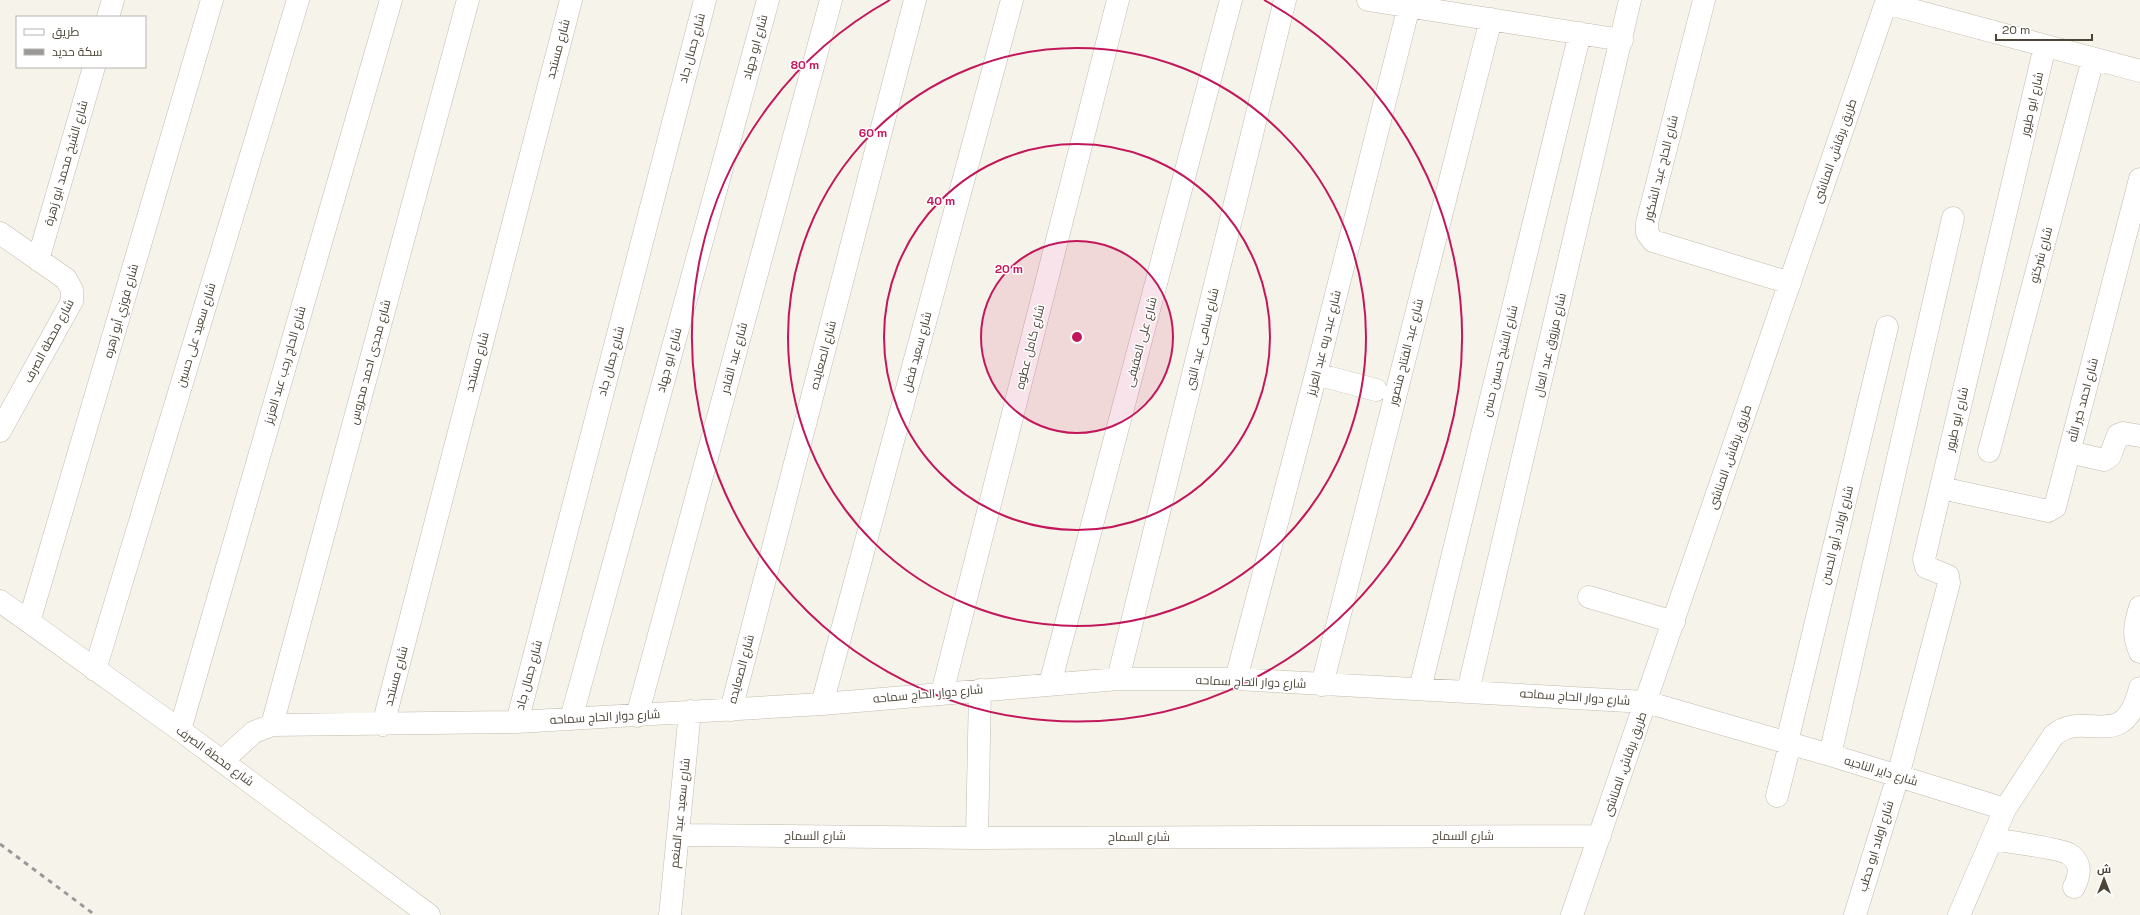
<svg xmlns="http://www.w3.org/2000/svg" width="2140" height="915" font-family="'Space Grotesk',Cairo,sans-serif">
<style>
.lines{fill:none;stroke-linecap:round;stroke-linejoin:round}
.minor-casing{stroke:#c3bbac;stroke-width:23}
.minor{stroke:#fff;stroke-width:22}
.rail{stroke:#999;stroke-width:3;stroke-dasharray:5 5;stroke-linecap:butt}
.ring{fill:none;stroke:#c2185b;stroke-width:2}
.labels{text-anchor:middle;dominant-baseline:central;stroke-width:3;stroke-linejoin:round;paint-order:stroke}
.street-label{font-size:12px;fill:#4b4437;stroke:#fff}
.centre{fill:#c2185b;stroke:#fff;stroke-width:2}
.ring-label{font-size:12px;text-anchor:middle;font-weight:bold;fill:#c2185b;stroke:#fff;stroke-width:3;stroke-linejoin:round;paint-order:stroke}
</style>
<rect width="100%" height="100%" fill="#f6f3ea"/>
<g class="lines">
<!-- minor casing -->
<g class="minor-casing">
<path id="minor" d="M1368,0L1622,40
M1704,0L1647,223V233L1653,241L1790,283
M1886,3L2140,71
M108,17L113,0
M0,233L66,279L72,290V301L0,431
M38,260L94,67
M1316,374L1376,390
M1989,451L2093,59
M2069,452L2104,460L2110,456L2118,435L2123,433L2140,436
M1941,488L2048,511L2055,507L2140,179
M1589,597L1674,622
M0,601L180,730L429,915
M2140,607C2135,625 2132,634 2140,652
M29,622L212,0
M95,670L298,0
M1118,679L1285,0
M1236,679L1316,374L1409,6
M1050,684L1231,0
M1322,685L1491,19
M1420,689L1580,33
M1468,691L1630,0
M942,693L1118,0
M822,704L1012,0
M731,710L915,0
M637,716L831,0
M571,719L768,0
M517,722L705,0
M272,725L468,0
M383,725L571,0
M180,730L391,0
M1787,742L1887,327
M1830,755L1953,218
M222,761L254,732L272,725L517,722L822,704L1118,679H1236L1646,702L1830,755L2005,809L1959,915
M1777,796L1790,744
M2005,809L2053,736C2085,707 2123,756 2140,688
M678,835L977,838L1600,836
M977,838L980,690
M1992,839C2005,841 2062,849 2069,854C2082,863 2080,875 2074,887
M670,915L690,711
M1572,915L1887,0
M1855,915L1898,776L1949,583L1948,576L1926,567L1924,559L2045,46"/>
</g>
<!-- minor -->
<use href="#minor" class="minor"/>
<!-- rail -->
<path class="rail" d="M0,844L95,915"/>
</g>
<!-- distance rings -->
<circle cx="1077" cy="337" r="96" fill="#c2185b" fill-opacity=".12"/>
<g class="ring">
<circle cx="1077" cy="337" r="96"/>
<circle cx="1077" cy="337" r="193"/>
<circle cx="1077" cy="337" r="289"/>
<path d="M1264 0A385 385 0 1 1 890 0"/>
</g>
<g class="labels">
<!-- street labels -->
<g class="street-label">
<text transform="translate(755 47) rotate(-75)">شارع ابو جهاد</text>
<text transform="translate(692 48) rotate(-75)">شارع جمال جاد</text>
<text transform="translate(558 49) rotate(-75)">شارع مستجد</text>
<text transform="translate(2032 104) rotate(-77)">شارع ابو طيور</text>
<text transform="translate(1835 151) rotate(-71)">طريق برقاش, المناشى</text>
<text transform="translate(66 163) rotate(-74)">شارع الشيخ محمد ابو زهرة</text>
<text transform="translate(1661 168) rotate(-76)">شارع الحاج عبد الشكور</text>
<text transform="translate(2041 255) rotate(-75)">شارع شركتو</text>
<text transform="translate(121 311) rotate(-74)">شارع فوزي أبو زهره</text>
<text transform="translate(196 335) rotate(-73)">شارع سعيد على حسين</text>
<text transform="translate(1202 339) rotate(-76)">شارع سامى عبد النبى</text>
<text transform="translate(49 341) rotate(-62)">شارع محطة الصرف</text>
<text transform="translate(1141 342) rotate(-75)">شارع على العفيفى</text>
<text transform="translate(1324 343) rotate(-76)">شارع عبد ربه عبد العزيز</text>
<text transform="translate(1550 345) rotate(-77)">شارع مرزوق عبد العال</text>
<text transform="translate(1030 347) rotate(-76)">شارع كامل عطوه</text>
<text transform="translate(917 352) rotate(-75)">شارع سعيد فضل</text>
<text transform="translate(1406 352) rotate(-76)">شارع عبد الفتاح منصور</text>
<text transform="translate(823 355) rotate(-75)">شارع الصعايده</text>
<text transform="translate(734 358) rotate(-75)">شارع عبد القادر</text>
<text transform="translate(669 360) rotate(-75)">شارع ابو جهاد</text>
<text transform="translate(611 361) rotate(-75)">شارع جمال جاد</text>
<text transform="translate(1500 361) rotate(-76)">شارع الشيخ حسين حسن</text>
<text transform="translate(370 362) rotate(-75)">شارع مجدى احمد محروس</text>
<text transform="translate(477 362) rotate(-75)">شارع مستجد</text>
<text transform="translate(285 365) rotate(-74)">شارع الحاج رجب عبد العزيز</text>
<text transform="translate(2083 400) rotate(-75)">شارع احمد خير الله</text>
<text transform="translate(1957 419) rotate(-77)">شارع ابو طيور</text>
<text transform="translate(1730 457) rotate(-71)">طريق برقاش, المناشى</text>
<text transform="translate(1837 535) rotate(-76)">شارع اولاد أبو الحسن</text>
<text transform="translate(741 669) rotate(-75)">شارع الصعايده</text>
<text transform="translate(529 675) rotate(-75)">شارع جمال جاد</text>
<text transform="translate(396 676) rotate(-75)">شارع مستجد</text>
<text transform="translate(1251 682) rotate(2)">شارع دوار الحاج سماحه</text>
<text transform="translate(928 694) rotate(-5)">شارع دوار الحاج سماحه</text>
<text transform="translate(1575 697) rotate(4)">شارع دوار الحاج سماحه</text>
<text transform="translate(605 717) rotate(-3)">شارع دوار الحاج سماحه</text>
<text transform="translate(215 756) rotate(36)">شارع محطة الصرف</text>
<text transform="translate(1625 764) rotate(-71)">طريق برقاش, المناشى</text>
<text transform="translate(1881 771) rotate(17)">شارع داير الناحيه</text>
<text transform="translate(680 813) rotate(-84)">شارع سعيد عبد المنعم</text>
<text x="815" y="836">شارع السماح</text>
<text x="1463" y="836">شارع السماح</text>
<text x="1139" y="837">شارع السماح</text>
<text transform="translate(1876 846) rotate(-73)">شارع اولاد ابو حطب</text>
</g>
</g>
<circle cx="1077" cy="337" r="6" class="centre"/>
<g class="ring-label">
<text x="805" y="69">80 m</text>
<text x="873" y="137">60 m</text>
<text x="941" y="205">40 m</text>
<text x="1009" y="273">20 m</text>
</g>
<!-- legend -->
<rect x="16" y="16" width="130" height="52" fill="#ffffff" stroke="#b7b4af"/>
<rect x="24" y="29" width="20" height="6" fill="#ffffff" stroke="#b7b4af"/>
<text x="52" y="36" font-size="12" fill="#4b4437">طريق</text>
<rect x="24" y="49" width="20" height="6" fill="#999999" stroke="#b7b4af"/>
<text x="52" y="56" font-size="12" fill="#4b4437">سكة حديد</text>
<!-- north arrow -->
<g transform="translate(2104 879)" stroke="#ffffff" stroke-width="3" paint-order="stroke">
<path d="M0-3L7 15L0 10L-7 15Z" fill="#4b4437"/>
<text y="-6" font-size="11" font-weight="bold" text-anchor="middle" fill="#4b4437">ش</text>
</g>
<!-- scale -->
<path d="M1996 34v6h96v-6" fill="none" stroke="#4b4437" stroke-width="2"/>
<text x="2002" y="34" font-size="12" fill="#4b4437" stroke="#ffffff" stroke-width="3" paint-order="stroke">20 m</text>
</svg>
